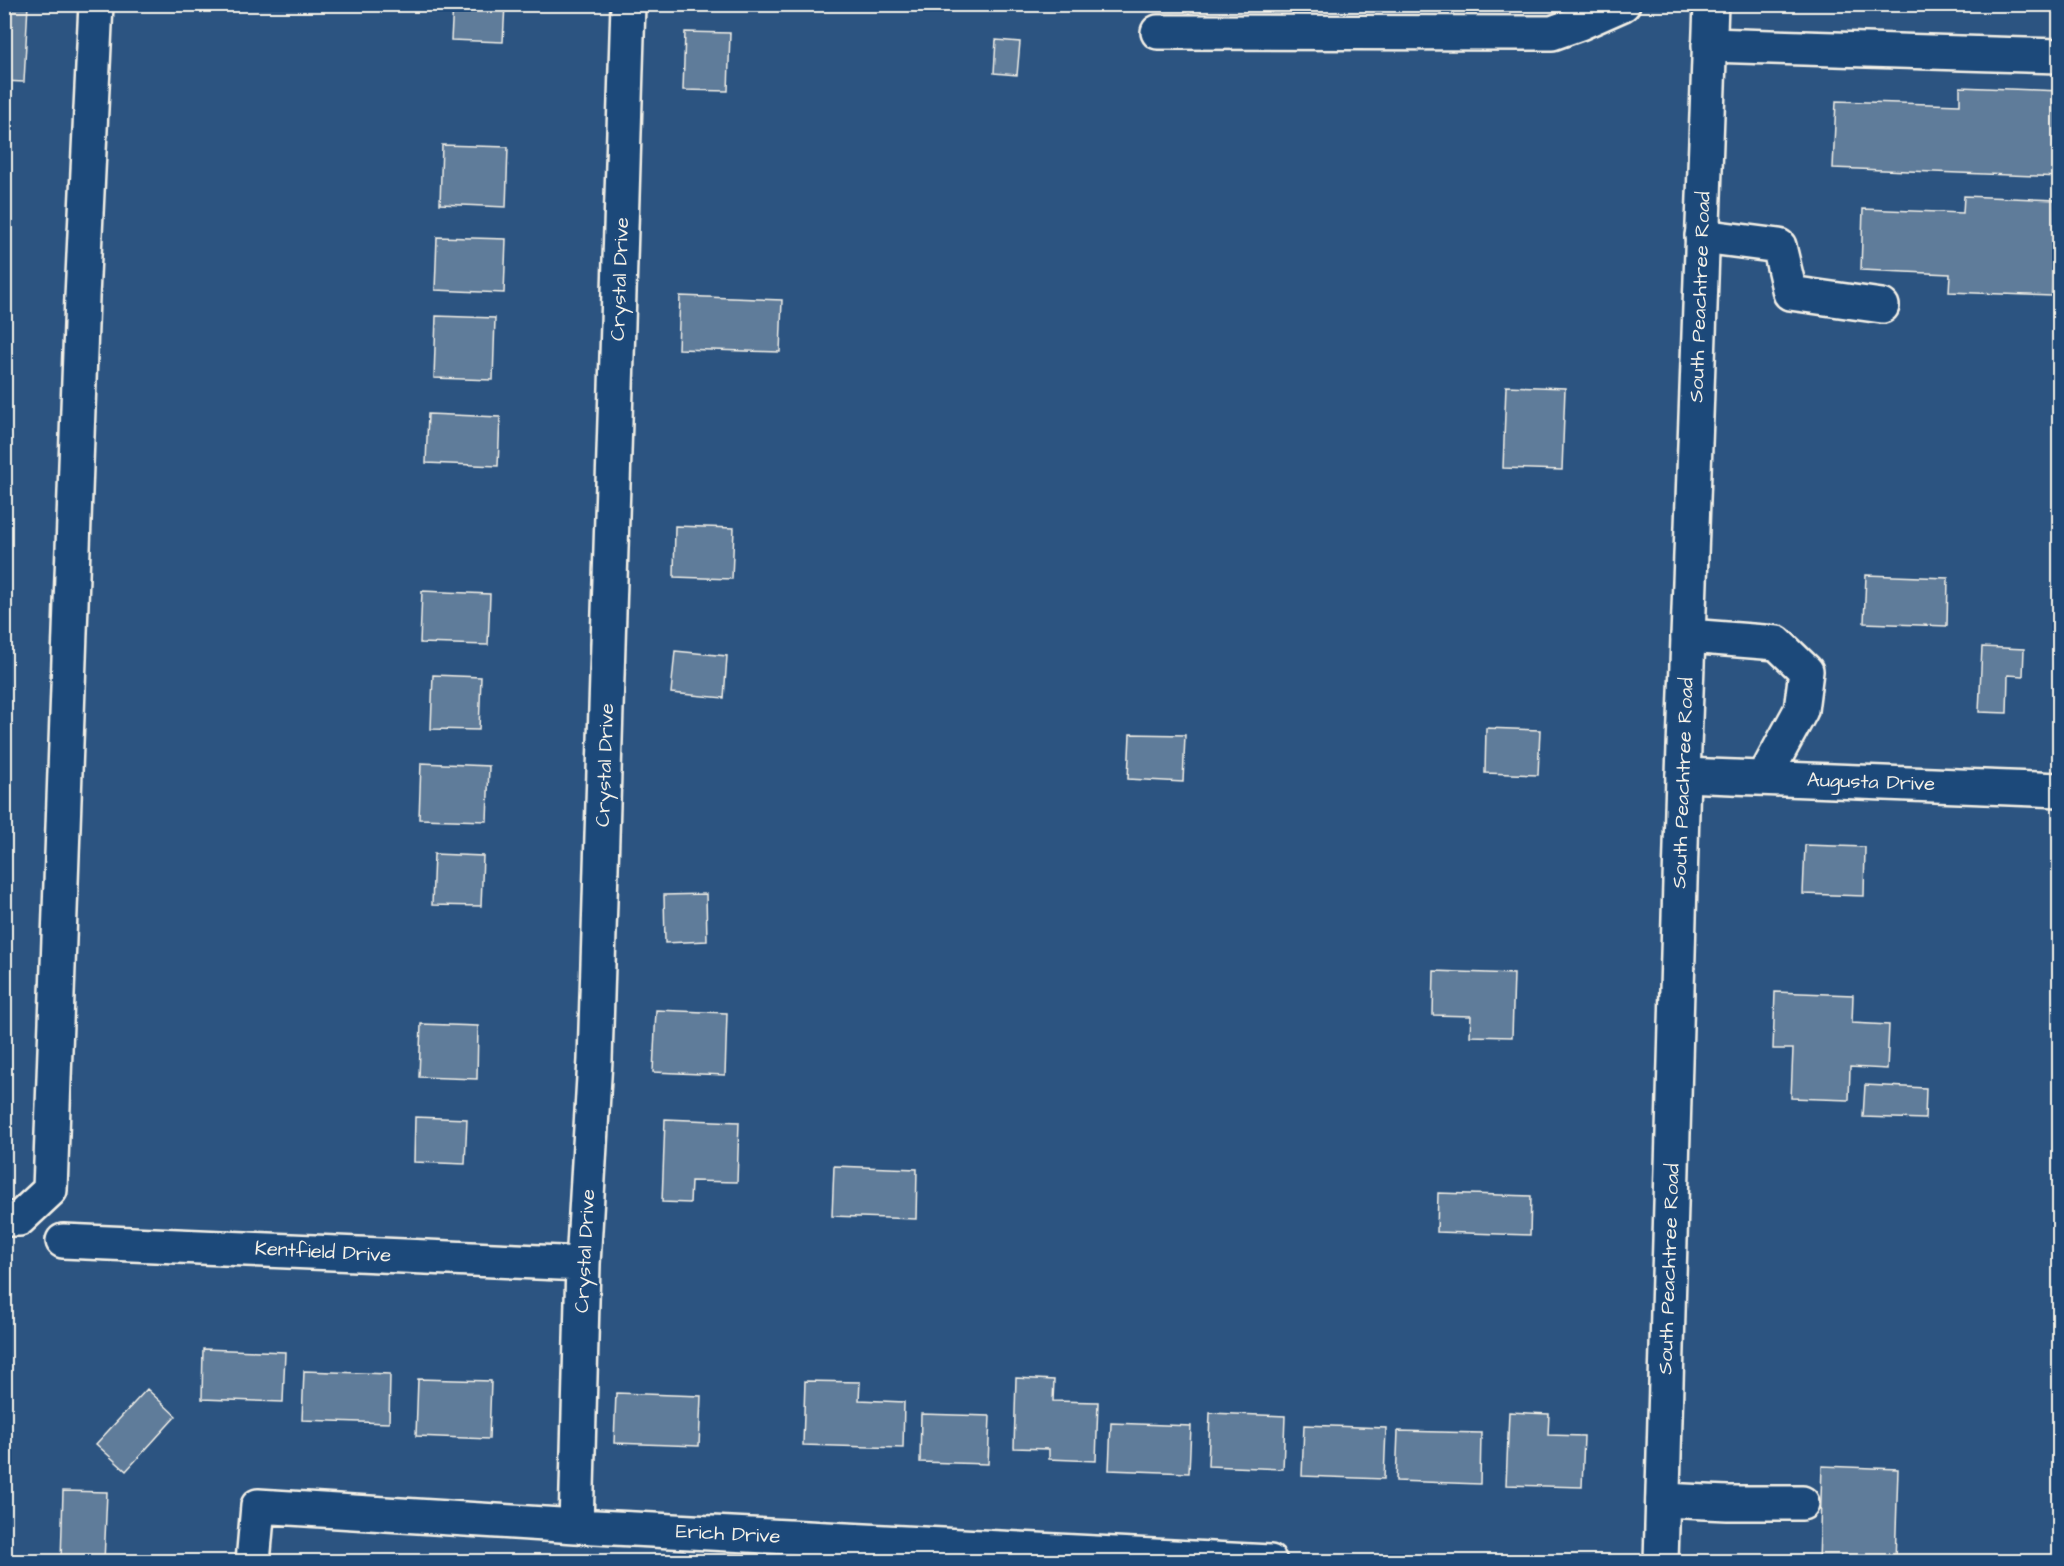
<svg xmlns="http://www.w3.org/2000/svg" width="2064" height="1566" font-family="'Architects Daughter',sans-serif">
<style>
.building{fill:#5e7b9a;stroke:#f4f1e8;stroke-width:1.5}
.lines{fill:none;stroke-linecap:round;stroke-linejoin:round}
.minor-casing{stroke:#f4f1e8;stroke-width:38}
.major-casing{stroke:#f4f1e8;stroke-width:38}
.minor{stroke:#1f4a7a;stroke-width:33}
.major{stroke:#1f4a7a;stroke-width:33}
.labels{text-anchor:middle;dominant-baseline:central;stroke-width:4.5;stroke-linejoin:round;paint-order:stroke}
.street-label{font-size:20px;fill:#f4f1e8;stroke:#1f4a7a}
</style>
<rect width="100%" height="100%" fill="#2c5481"/>
<filter id="ink" filterUnits="userSpaceOnUse"><feTurbulence type="fractalNoise" baseFrequency=".0167" numOctaves="2"/><feDisplacementMap in="SourceGraphic" scale="12" xChannelSelector="R" yChannelSelector="G"/><feConvolveMatrix kernelMatrix="1 2 1 2 8 2 1 2 1" color-interpolation-filters="sRGB"/></filter>
<g filter="url(#ink)">
<!-- building -->
<path class="building" d="M4,4H28L24,82L4,81Z
M453,4H505L503,42L451,40Z
M685,32L730,33L728,91L683,90Z
M996,40L1020,42L1017,75L994,73Z
M1960,87L2060,91V177L1833,168L1836,101L1960,105Z
M442,145L508,147L506,207L440,204Z
M1964,196L2056,200L2052,296L1949,292L1950,274L1861,270L1863,209L1963,213Z
M437,237L506,239L504,293L435,290Z
M680,296L782,300L780,352L678,349Z
M436,316L495,318L493,380L434,378Z
M1506,386L1565,388L1562,470L1503,468Z
M428,414L500,417L498,466L426,463Z
M675,526L734,528L732,579L674,577Z
M1866,575L1948,578L1947,626L1864,623Z
M422,591L490,594L488,645L420,643Z
M1982,647L2024,649L2023,676L2008,675L2007,713L1979,712Z
M675,651L727,656L724,698L671,693Z
M433,675L481,677L479,730L431,729Z
M1486,728L1540,730L1538,775L1485,773Z
M1130,734L1185,735L1183,782L1128,779Z
M421,763L489,766L487,821L419,819Z
M1805,845L1865,847L1864,896L1803,894Z
M434,854L483,856L481,906L432,905Z
M706,894L707,941L665,943L664,895Z
M1434,971L1514,974L1512,1037L1470,1036L1471,1016L1433,1015Z
M1775,992L1853,995L1852,1023L1889,1025L1887,1069L1850,1067L1849,1100L1791,1098L1793,1049H1773Z
M656,1010L727,1013L725,1075L653,1072Z
M421,1024L478,1026L477,1079L419,1077Z
M1865,1085L1926,1088L1925,1119L1863,1117Z
M415,1117L467,1119L465,1164L414,1162Z
M665,1119L739,1122L737,1182L691,1181L690,1203L662,1202Z
M834,1166L917,1169L916,1219L832,1216Z
M1438,1193L1531,1196L1530,1235L1437,1232Z
M203,1349L285,1352L283,1402L202,1399Z
M304,1371L390,1374L389,1423L302,1420Z
M1016,1378L1054,1380L1053,1401L1098,1402L1096,1461L1049,1459V1449L1014,1448Z
M418,1379L491,1381L489,1439L416,1436Z
M805,1381L860,1382L859,1400L904,1402L903,1448L803,1445Z
M147,1389L176,1416L126,1471L96,1444Z
M616,1393L701,1396L699,1446L614,1443Z
M1509,1412L1549,1414L1548,1435L1584,1436L1582,1487L1506,1485Z
M1210,1413L1285,1416L1283,1469L1208,1466Z
M921,1414L990,1416L988,1464L920,1462Z
M1111,1423L1191,1426L1189,1473L1109,1470Z
M1304,1425L1386,1428L1384,1479L1302,1476Z
M1398,1431L1481,1433L1480,1484L1396,1481Z
M1822,1466L1898,1469L1895,1562H1819Z
M63,1491L107,1492L104,1562H61Z"/>
<g class="lines">
<!-- minor casing -->
<g class="minor-casing">
<path id="minor" d="M1158,32L1552,33L1580,23L1623,4
M1709,45L2060,56
M1702,236L1779,246L1790,293L1882,306
M1688,636L1777,643L1806,671L1801,710L1764,778
M1683,775L2060,790
M4,1219H19L50,1190L82,297L96,4
M63,1241L583,1264
M1663,1500L1727,1503H1802
M576,1526L583,1264L595,1060L628,4
M253,1562L258,1506L576,1526L1270,1562"/>
</g>
<!-- major casing -->
<g class="major-casing">
<path id="major" d="M1661,1562L1683,775L1711,4"/>
</g>
<!-- minor -->
<use href="#minor" class="minor"/>
<!-- major -->
<use href="#major" class="major"/>
</g>
</g>
<g class="labels">
<!-- street labels -->
<g class="street-label">
<text transform="translate(620 279) rotate(-88)">Crystal Drive</text>
<text transform="translate(1700 297) rotate(-88)">South Peachtree Road</text>
<text transform="translate(605 765) rotate(-88)">Crystal Drive</text>
<text transform="translate(1871 782) rotate(2)">Augusta Drive</text>
<text transform="translate(1683 783) rotate(-88)">South Peachtree Road</text>
<text transform="translate(585 1251) rotate(-87)">Crystal Drive</text>
<text transform="translate(323 1252) rotate(3)">Kentfield Drive</text>
<text transform="translate(1669 1269) rotate(-88)">South Peachtree Road</text>
<text transform="translate(728 1534) rotate(3)">Erich Drive</text>
</g>
</g>
<!-- margin -->
<rect width="2064" height="1566" fill="none" stroke="#1f4a7a" stroke-width="24"/>
<rect x="12" y="12" width="2040" height="1542" fill="none" stroke="#f4f1e8" stroke-width="2" filter="url(#ink)"/>
</svg>
